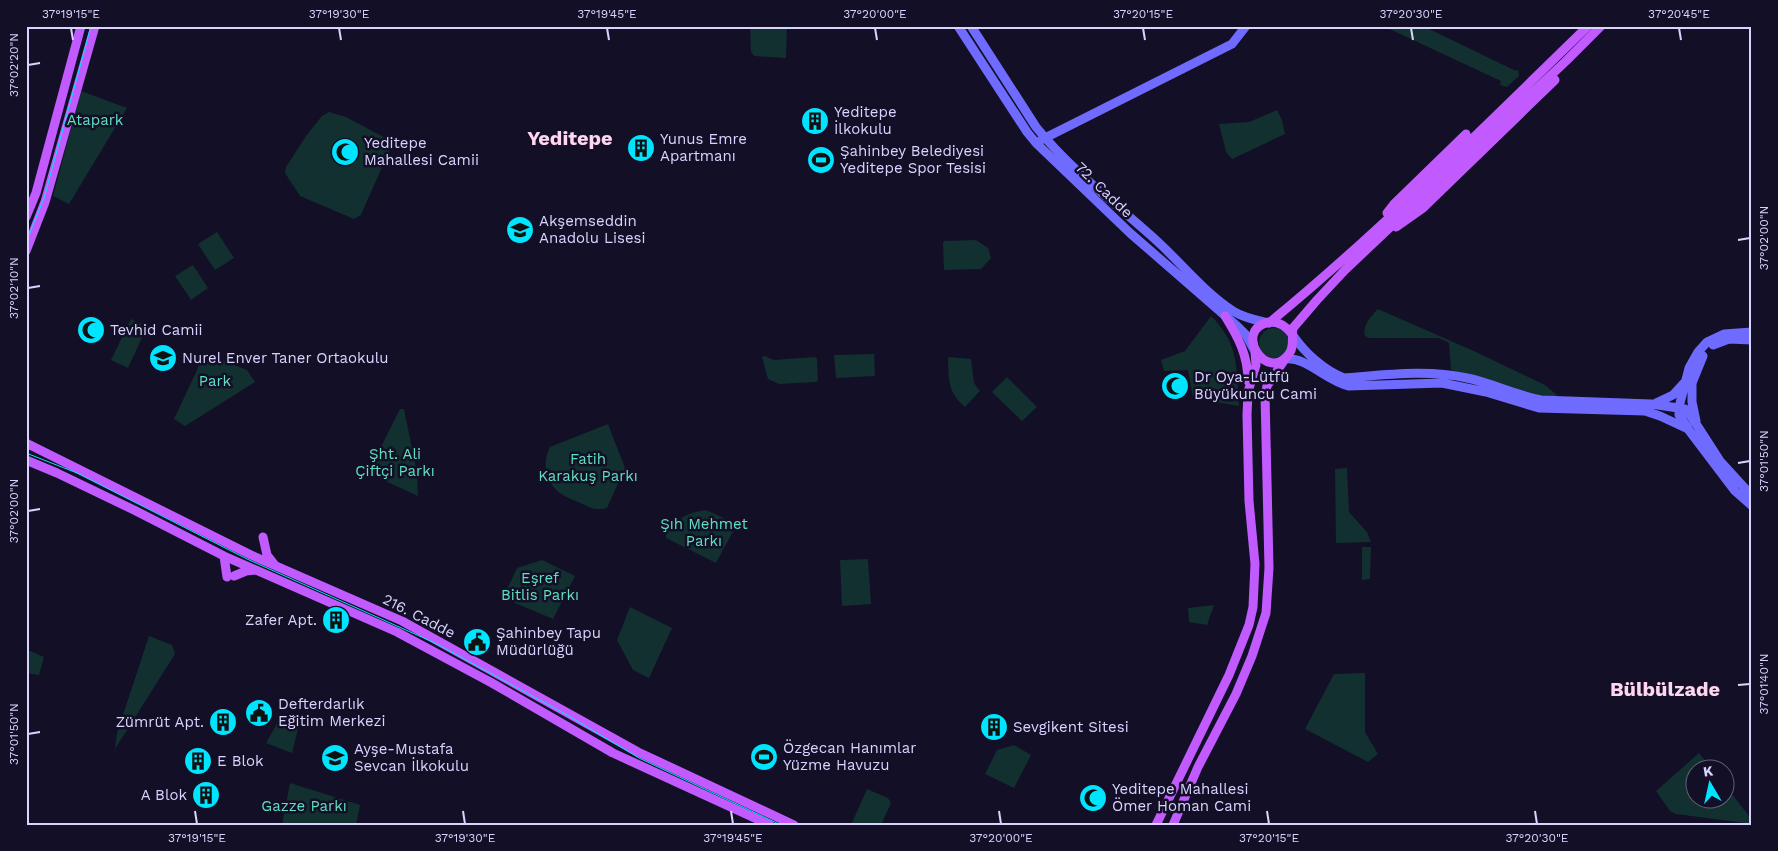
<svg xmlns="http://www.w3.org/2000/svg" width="1778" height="851" font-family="'Work Sans',sans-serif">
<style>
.green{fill:#12302f}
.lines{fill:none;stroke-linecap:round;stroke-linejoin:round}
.secondary{stroke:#6f6bff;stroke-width:9}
.primary{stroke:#c25bff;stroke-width:9}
.tram{stroke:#00e5ff;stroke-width:1}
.ticks{fill:none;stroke:#d9d4ff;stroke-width:2}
.labels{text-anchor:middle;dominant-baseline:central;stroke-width:5;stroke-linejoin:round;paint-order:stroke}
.poi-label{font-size:15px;fill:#d9d4ff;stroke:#130f26;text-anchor:start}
.park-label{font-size:15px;fill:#5fe0c0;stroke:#130f26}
.street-label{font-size:15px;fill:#d9d4ff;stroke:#130f26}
.district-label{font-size:20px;font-weight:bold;fill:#ffd6f0;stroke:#130f26}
.neatline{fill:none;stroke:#d9d4ff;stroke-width:2}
.ticks-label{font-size:12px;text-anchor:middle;fill:#d9d4ff}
</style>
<rect width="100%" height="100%" fill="#130f26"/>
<!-- green -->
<path class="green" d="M750,26H787L786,58L754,56L751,52Z
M1383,26H1423L1516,71L1518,69L1519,76L1507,87L1500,85L1501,81Z
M81,91L127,108L69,204L53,196Z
M1277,110L1282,120L1285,134L1232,159L1226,152L1219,124L1249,122Z
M329,112L346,117L393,142L361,215L354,219L300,196L285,173L286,167L306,136L322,116Z
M217,232L234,258L215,270L198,244Z
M976,240L988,248L991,258L981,269L944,270L943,243L944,241Z
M193,265L208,288L191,300L175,276Z
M1378,309L1476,352L1545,385L1557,395L1555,398L1542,397L1514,390L1498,382L1451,370L1449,343L1439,338H1369L1365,336C1362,326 1371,316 1378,309Z
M1211,316C1240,345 1236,368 1239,406L1193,398L1188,370L1164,371L1161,360L1185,351Z
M131,319L147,327L128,368L111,360Z
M1259 343a15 15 0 1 1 30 0a15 15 0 1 1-30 0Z
M205,353L247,370L255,382L185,426L174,419Z
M874,354L875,376L836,378L834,355Z
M765,356L774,360L815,357L817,359L818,380L816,382L779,384L768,379L762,357Z
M948,357L971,359L974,383L980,391L965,407C947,391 949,380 948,357Z
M1007,377L1037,407L1022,421L992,392Z
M400,409H404L417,473L418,496L368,473Z
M608,424L625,468L607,508C592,511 592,508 578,502C572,499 565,497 560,493C545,482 542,462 550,447Z
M1347,468L1349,512L1367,532L1371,542L1336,543L1335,469Z
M706,510L737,524L716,563L666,538V535C680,517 683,514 706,510Z
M1362,547H1371L1370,579L1362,580Z
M868,559L871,604L842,606L840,560Z
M542,560L575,576L553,619L503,598L517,568Z
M1214,605L1207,625L1189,622L1188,608Z
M630,607L672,628L649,678L633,670L617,640Z
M149,636L172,645L175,654L115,749L117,733Z
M26,649L44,657L39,675L26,673Z
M1365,673V732L1378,754L1368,762L1305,729L1334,674Z
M282,715L299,725L292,753L266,743Z
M1014,745L1031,755L1014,788L985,774L997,750Z
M1699,753L1711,768H1696V798H1726V786L1752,820V824L1676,814L1670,811L1656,791Z
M290,783L360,805L356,825H282Z
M867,789L888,798L891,803L881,825H851Z"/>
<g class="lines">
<!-- secondary -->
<path class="secondary" d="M958,26L1027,132L1036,143L1130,233L1237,326L1246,335L1254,350
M971,26L1036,127C1071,170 1116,204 1157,241C1182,264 1204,292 1233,311C1244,318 1256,320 1269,323
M1041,140L1232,44L1246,26
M1292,334C1304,352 1323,370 1344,378C1384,375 1427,369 1467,378C1492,383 1515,395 1541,400L1651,404L1685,409L1691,416L1720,461L1752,496
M1713,345L1729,339L1752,340
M1285,359C1306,356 1326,381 1349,386L1442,383L1486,392L1539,408L1645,411L1660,416L1688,429L1735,491L1752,506
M1692,383V402L1696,421
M1690,388L1703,356
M1656,403L1673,395L1685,382
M1688,428L1679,415V407L1689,368L1698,352L1707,342L1724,334L1752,332"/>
<!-- primary -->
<path class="primary" d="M1387,213L1394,204L1466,134
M26,217L36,193L81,26
M1396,227L1423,208L1555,80
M26,251L45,202L95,26
M1225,316C1238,337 1248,355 1248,381
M1269,323C1381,231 1484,127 1588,26
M1292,334C1286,326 1279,321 1269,322C1232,330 1267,384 1289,354C1295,346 1291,337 1293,328L1317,300L1345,270L1566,61L1601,26
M26,443L251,555L402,621L638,752L794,825
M26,460L57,473L134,510L224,556L397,632L492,683L613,753L770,825
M263,537L267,555L274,564
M224,556L227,577
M234,576L246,571L255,570
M1156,825L1229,675L1249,625L1253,607L1255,564L1249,501L1247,415L1248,392L1256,365L1255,352
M1173,825L1198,767L1236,694L1252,656L1266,613L1269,568L1265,395L1267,386L1285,359"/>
<!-- tram -->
<path class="tram" d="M26,242L44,198L91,26
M26,453L77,473L247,559L435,643L567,715L639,758L781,825"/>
</g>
<!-- ticks -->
<path class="ticks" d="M71,28L73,40M339,28L341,40M607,28L609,40M875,28L877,40M1143,28L1145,40M1411,28L1413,40M1679,28L1681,40M28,65L40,63M1738,240L1750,238M28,288L40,286M1738,463L1750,461M28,511L40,509M1738,685L1750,684M28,734L40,732M195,811L197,824M463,811L465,824M731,811L733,824M999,811L1001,824M1267,811L1269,824M1535,811L1537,824"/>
<!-- icons -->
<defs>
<g id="building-disc" transform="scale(1.4375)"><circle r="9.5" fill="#00e5ff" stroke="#130f26"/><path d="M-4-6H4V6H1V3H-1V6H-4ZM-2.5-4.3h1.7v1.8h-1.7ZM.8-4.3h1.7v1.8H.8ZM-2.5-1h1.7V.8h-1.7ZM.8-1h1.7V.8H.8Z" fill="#111"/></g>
<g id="mosque-disc" transform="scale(1.4375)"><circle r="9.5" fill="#00e5ff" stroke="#130f26"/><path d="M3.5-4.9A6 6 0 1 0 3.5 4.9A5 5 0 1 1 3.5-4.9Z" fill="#111"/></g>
<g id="stadium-disc" transform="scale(1.4375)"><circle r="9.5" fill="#00e5ff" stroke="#130f26"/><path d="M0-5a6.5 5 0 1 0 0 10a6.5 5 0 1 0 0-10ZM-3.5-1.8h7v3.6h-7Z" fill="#111"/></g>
<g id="school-disc" transform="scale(1.4375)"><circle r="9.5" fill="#00e5ff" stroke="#130f26"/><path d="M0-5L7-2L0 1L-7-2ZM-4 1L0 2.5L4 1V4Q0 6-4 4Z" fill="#111"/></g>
<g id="civic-disc" transform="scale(1.4375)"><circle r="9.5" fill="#00e5ff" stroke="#130f26"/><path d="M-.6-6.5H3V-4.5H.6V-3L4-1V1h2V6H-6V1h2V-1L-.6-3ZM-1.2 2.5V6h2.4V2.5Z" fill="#111"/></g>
</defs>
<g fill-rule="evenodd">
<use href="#building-disc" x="815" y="121"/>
<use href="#building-disc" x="641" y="148"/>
<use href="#mosque-disc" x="345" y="152"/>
<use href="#stadium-disc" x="821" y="160"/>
<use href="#school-disc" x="520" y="230"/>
<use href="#mosque-disc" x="91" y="330"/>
<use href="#school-disc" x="163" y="358"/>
<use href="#mosque-disc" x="1175" y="386"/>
<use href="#building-disc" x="336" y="620"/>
<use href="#civic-disc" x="477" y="642"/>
<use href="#civic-disc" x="259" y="713"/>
<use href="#building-disc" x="223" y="722"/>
<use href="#building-disc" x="994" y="727"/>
<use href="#stadium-disc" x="764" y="757"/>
<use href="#school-disc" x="335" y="758"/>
<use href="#building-disc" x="198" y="761"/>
<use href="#building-disc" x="206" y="795"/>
<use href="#mosque-disc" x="1093" y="798"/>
</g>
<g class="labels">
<!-- poi labels -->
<g class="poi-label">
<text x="834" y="112">Yeditepe<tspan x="834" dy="17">İlkokulu</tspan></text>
<text x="660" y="139">Yunus Emre<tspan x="660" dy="17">Apartmanı</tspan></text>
<text x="364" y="143">Yeditepe<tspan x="364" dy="17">Mahallesi Camii</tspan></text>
<text x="840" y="151">Şahinbey Belediyesi<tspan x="840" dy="17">Yeditepe Spor Tesisi</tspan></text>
<text x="539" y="221">Akşemseddin<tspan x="539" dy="17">Anadolu Lisesi</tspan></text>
<text x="110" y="330">Tevhid Camii</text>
<text x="182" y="358">Nurel Enver Taner Ortaokulu</text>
<text x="1194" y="377">Dr Oya-Lütfü<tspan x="1194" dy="17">Büyükuncu Cami</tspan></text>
<text x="317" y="620" text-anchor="end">Zafer Apt.</text>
<text x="496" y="633">Şahinbey Tapu<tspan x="496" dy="17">Müdürlüğü</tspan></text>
<text x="278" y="704">Defterdarlık<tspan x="278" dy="17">Eğitim Merkezi</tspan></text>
<text x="204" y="722" text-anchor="end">Zümrüt Apt.</text>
<text x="1013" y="727">Sevgikent Sitesi</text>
<text x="783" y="748">Özgecan Hanımlar<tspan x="783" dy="17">Yüzme Havuzu</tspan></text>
<text x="354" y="749">Ayşe-Mustafa<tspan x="354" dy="17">Sevcan İlkokulu</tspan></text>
<text x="217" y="761">E Blok</text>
<text x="1112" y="789">Yeditepe Mahallesi<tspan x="1112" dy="17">Ömer Homan Cami</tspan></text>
<text x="187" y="795" text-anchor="end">A Blok</text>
</g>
<!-- park labels -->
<g class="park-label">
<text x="95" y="120">Atapark</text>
<text x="215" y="381">Park</text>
<text x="395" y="454">Şht. Ali<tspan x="395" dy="17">Çiftçi Parkı</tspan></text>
<text x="588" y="459">Fatih<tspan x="588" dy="17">Karakuş Parkı</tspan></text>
<text x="704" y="524">Şıh Mehmet<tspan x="704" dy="17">Parkı</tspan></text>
<text x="540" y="578">Eşref<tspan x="540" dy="17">Bitlis Parkı</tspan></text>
<text x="304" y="806">Gazze Parkı</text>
</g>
<!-- street labels -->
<g class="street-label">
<text transform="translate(1104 190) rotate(44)">72. Cadde</text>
<text transform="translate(419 616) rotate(27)">216. Cadde</text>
</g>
<!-- district labels -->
<g class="district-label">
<text x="570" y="138">Yeditepe</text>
<text x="1665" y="689">Bülbülzade</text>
</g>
</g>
<!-- border -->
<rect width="1778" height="851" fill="none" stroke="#130f26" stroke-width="55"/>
<!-- north arrow -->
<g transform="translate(1710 784) rotate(351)"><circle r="24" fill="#130f26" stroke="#625e7d"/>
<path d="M0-4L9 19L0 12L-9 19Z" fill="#00e5ff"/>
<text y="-8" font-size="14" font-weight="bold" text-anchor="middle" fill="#d9d4ff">K</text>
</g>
<rect x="28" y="28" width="1722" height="796" class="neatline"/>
<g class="ticks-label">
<text x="71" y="18">37°19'15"E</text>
<text x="339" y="18">37°19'30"E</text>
<text x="607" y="18">37°19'45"E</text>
<text x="875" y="18">37°20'00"E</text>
<text x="1143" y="18">37°20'15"E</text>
<text x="1411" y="18">37°20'30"E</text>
<text x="1679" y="18">37°20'45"E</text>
<text transform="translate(14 65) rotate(-90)" y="4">37°02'20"N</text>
<text transform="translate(1764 238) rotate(-90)" y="4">37°02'00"N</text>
<text transform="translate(14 288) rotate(-90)" y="4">37°02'10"N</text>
<text transform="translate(1764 461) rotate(-90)" y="4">37°01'50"N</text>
<text transform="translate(14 511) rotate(-90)" y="4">37°02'00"N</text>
<text transform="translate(1764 684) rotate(-90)" y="4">37°01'40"N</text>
<text transform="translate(14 734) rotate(-90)" y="4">37°01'50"N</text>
<text x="197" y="842">37°19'15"E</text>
<text x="465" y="842">37°19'30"E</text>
<text x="733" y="842">37°19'45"E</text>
<text x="1001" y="842">37°20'00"E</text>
<text x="1269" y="842">37°20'15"E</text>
<text x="1537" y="842">37°20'30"E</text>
</g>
</svg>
